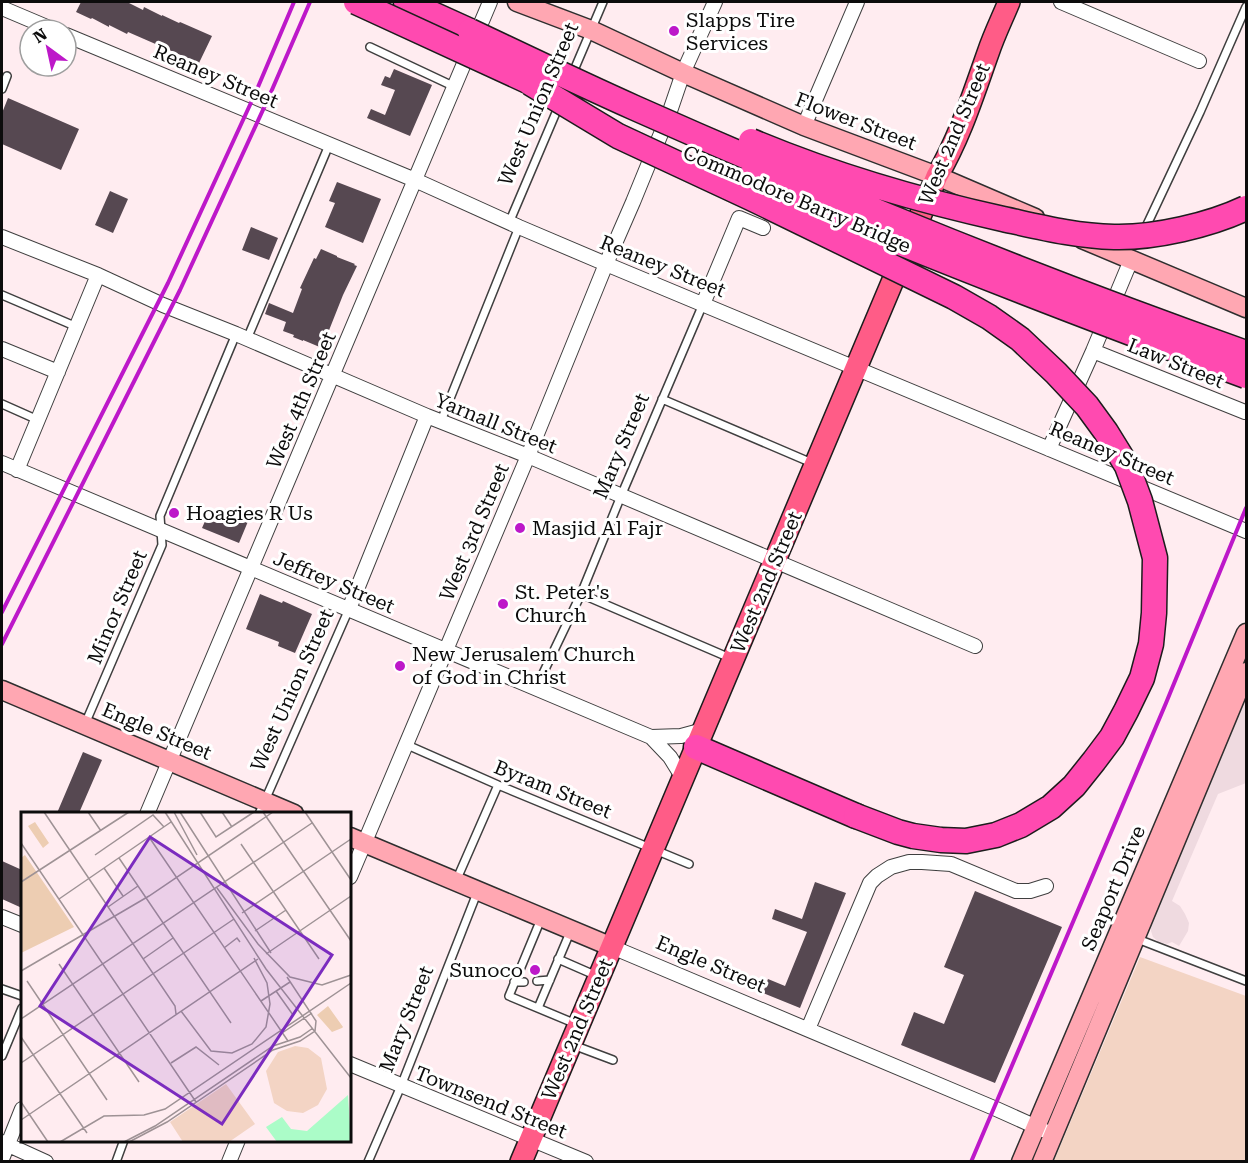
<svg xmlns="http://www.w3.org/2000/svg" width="1248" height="1163" font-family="'Roboto Serif',serif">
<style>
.pitch{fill:#f3d4c4}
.plaza{fill:#efdae0}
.building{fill:#564851}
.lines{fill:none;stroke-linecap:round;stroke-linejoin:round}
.lane-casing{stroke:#3f3f3f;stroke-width:10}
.street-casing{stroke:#3f3f3f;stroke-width:16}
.secondary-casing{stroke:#2e2e2e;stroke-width:21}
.primary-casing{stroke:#1d1d1d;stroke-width:24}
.highway-casing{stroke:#1d1d1d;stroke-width:27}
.lane{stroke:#fff;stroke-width:7}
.street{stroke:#fff;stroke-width:14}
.secondary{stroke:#ffa7b2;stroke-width:18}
.primary{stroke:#ff5c87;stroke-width:21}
.highway{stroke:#ff4ab0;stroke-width:24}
.rail{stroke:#bd18c9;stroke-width:4}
.highway-bridge-casing{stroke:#1d1d1d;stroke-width:27;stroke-linecap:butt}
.highway-bridge{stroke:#ff4ab0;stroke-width:24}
.poi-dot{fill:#bd18c9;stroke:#fff;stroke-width:2}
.labels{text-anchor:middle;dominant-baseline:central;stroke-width:6;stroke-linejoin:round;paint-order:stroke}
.poi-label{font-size:20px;fill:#0c0c0c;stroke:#fff;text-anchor:start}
.street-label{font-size:20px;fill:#0c0c0c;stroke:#fff}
.inset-road{fill:none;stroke:#9e9295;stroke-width:1.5}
.view{fill:#7b2cbf;fill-opacity:0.15;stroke:#7b2cbf;stroke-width:3}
.inset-edge{fill:none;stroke:#0c0c0c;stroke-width:3}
</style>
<rect width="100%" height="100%" fill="#ffecf0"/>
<!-- pitch -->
<path class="pitch" d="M1140,957L1246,996V1161H1054Z"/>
<!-- plaza -->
<path class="plaza" d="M1246,692V783L1218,794L1172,901L1180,906L1185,914L1189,923L1188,931L1179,946L1172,942L1167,944L1159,942L1153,937L1151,931V921Z"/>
<!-- building -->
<path class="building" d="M81,2H127L143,10L144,7L162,16V15L179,23L180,22L212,36L199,63L128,32L127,34L109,25V27L92,18L91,19L76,12Z
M394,69L432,85L410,136L367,118L371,109L385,115L395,90L381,85L385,76L390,78Z
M8,98L79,129L61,170L2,144V113Z
M337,182L381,199L363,243L325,227L335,203L329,201Z
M110,191L128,199L113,233L95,225Z
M251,227L278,238L269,260L242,250Z
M321,249L337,256V257L355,264L354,265L357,266L343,295L322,348L303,340V341L293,337L294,335L283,331L286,322L265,314L269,303L293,313L302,289L300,288L314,258L316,259Z
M224,509L249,519L239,543L202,528L206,519L218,523Z
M260,594L282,603L283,601L312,614L295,653L278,646L279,642L246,629Z
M83,752L102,760L79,813H57Z
M2,861L22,870V908L2,899Z
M815,882L846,893L800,1008L763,993L768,979L785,986L807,932L772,919L775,909L802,919Z
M975,891L1062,927L995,1083L901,1045L914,1012L944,1024L964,975L944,967Z"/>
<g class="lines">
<!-- lane casing -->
<g class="lane-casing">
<path id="lane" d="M370,47L455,87
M2,89L7,76
M509,223L603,2
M1144,231L1200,112L1246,7
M2,295L77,327
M247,339L329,145
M662,399L812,463
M2,404L38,420
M441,421L519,227
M581,594L730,658
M536,688L581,594L621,496L703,304
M85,724L162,545L160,516L236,334
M405,744L498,785L689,864
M259,814L349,609
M456,881L498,785
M541,919L509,996L576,1024
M1135,938L1246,981
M558,959L597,976
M537,981L550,980
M514,982H524
M2,989L22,996
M538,1008L571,930
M573,1045L613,1060
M2,1056L22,1008
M116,1162L124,1140
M368,1162L401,1086L477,893"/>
</g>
<!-- street casing -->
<g class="street-casing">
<path id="street" d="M1061,2L1199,61
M2,8L54,30
M66,35L415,180L519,227L606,264L1246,531
M804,126L857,2
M2,237L98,275L163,305L236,334L427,416L528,456L975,646
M703,304L739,218L763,228
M2,349L58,372
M1093,351L1245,412
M1049,449L1093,351L1131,260
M2,463L651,737L681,736L703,730
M17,470L98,275
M349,609L427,416
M651,737L670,757L683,778
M147,814L490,2
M350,877L528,456L606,264L633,202L669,114L683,73L715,2
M2,917L22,925
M612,947L994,1108L1043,1130
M808,1029L870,883L877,876L891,867L909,862H922L951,864L1016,891H1030L1046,886
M350,1064L586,1162
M2,1142L46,1162
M2,1159L22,1109
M229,1162L238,1140"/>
</g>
<!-- secondary casing -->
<g class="secondary-casing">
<path id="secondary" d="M517,2L591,30L683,73L804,126L937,176L1035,218
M1082,239L1246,308
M2,690L294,814
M350,837L612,947
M1021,1162L1246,633
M1042,1162L1246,672"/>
</g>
<!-- primary casing -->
<g class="primary-casing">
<path id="primary" d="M521,1162L937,176C960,137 973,95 988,53C994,35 1002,19 1009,2"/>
</g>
<!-- highway casing -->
<g class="highway-casing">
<path id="highway" d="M406,2L470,31
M696,747L856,816"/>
</g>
<!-- lane -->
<use href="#lane" class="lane"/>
<!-- street -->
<use href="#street" class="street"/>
<!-- secondary -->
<use href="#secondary" class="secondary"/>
<!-- primary -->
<use href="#primary" class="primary"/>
<!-- highway -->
<use href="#highway" class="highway"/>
<!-- rail -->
<path class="rail" d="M2,612L168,283L255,94L294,2
M2,644L180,290L268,99L310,2
M971,1162L1166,703L1246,508"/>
<!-- highway-bridge casing -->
<g class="highway-bridge-casing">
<path id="highway-bridge" d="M356,2L545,89
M470,31C525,57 579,83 635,108C835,197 1040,280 1246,353
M530,83L618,136L751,198L954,297L989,317L1020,339L1056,373L1087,406L1106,432L1127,466L1140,501L1155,558L1154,613L1151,644L1142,678L1126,711L1112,737L1094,761L1074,786L1051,807L1021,825L996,835L966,841L941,840L913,836L898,832L856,816
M751,141C832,175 917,200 1003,219C1040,227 1075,236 1114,237C1155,238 1210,225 1246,208
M747,179C911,250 1078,314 1246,376"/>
</g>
<!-- highway-bridge -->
<use href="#highway-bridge" class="highway-bridge"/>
</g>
<!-- markers -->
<g class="poi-dot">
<circle cx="674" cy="31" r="6"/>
<circle cx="174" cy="513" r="6"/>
<circle cx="520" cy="528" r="6"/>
<circle cx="503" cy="604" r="6"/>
<circle cx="400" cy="666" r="6"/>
<circle cx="535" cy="970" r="6"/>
</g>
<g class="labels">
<!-- poi labels -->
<g class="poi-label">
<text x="686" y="20">Slapps Tire<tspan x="686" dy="23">Services</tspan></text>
<text x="186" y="513">Hoagies R Us</text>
<text x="532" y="528">Masjid Al Fajr</text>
<text x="515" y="592">St. Peter's<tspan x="515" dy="23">Church</tspan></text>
<text x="412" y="654">New Jerusalem Church<tspan x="412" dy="23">of God in Christ</tspan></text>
<text x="523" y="970" text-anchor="end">Sunoco</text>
</g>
<!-- street labels -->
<g class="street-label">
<text transform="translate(216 76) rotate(23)">Reaney Street</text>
<text transform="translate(538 104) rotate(-67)">West Union Street</text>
<text transform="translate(856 121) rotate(21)">Flower Street</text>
<text transform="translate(954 134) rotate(-67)">West 2nd Street</text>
<text transform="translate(797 199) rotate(23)">Commodore Barry Bridge</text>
<text transform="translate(663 266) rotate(22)">Reaney Street</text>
<text transform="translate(1176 363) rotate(22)">Law Street</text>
<text transform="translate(301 400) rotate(-67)">West 4th Street</text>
<text transform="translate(496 423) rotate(22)">Yarnall Street</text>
<text transform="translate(621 446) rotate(-67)">Mary Street</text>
<text transform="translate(1112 453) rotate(23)">Reaney Street</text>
<text transform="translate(474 532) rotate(-67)">West 3rd Street</text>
<text transform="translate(334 582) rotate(23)">Jeffrey Street</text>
<text transform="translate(766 582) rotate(-67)">West 2nd Street</text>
<text transform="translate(117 607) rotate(-67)">Minor Street</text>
<text transform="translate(292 690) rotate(-66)">West Union Street</text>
<text transform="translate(157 731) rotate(23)">Engle Street</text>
<text transform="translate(553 789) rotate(22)">Byram Street</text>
<text transform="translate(1113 888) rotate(-67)">Seaport Drive</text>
<text transform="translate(711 964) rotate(23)">Engle Street</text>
<text transform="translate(406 1019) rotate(-68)">Mary Street</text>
<text transform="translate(577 1029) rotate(-67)">West 2nd Street</text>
<text transform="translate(491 1102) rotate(22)">Townsend Street</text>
</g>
</g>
<!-- overview -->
<g transform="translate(21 812)">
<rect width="330" height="330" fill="#ffecf0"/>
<path d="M14,10L28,31L22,36L7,14ZM4,43L53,115L0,141V46ZM307,194L322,215L321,216L311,220L296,203Z" fill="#edcdb2"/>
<path d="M274,234L287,236L300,246L306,277L297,293L282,301L266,299L253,291L245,259L257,240ZM205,272L234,312L208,330H162L149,310Z" fill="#f3d4c4"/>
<path d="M327,283L330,330H256L245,315L261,305L270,317L286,319Z" fill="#abfcc8"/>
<path class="inset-road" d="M23,0L154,194L155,202M67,0L80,19M144,0L245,157L330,266M153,0L176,43M159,0L250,141M179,0L195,25L233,0M201,0L211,15M242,0L330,129M284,0L330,68M128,25L267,229M0,31L175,290M220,32L298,147M74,43L132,3L143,15M98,46L210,211M83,56L102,84M0,70L108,0M196,76L237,132L269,165L301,173L330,163M38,87L150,10M87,95L117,74M221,101L330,27M234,119L265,98M203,136L216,126L219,130M245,142L330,84M122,147L152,126M38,152L118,270M0,159L128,84L252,0M6,169L86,288M255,179L272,203M240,189L269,170M160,199L190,239L211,241L231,232L245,215L249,192L246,171L233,146M0,207L291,11M261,221L291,201M0,225L66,321M0,251L213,107M150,251L175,235L198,253M0,290L27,330M0,308L237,147M39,330L83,304L123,303L144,297L330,171M103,330L134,314L252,234L279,225L292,216M108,330L146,310L252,238L279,229L294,219L295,209L266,165"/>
<path class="view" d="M129,25L311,143L201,312L19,194Z"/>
<rect width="330" height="330" class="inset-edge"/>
</g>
<!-- border -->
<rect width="1248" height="1163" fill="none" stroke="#0c0c0c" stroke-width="6"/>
<!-- north arrow -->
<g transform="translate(48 48) rotate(327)"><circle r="28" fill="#ffffff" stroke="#9e9e9e" stroke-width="1.5"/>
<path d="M0-4.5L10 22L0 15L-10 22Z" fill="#bd18c9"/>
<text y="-9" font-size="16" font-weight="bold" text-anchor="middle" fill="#0c0c0c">N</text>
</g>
</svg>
